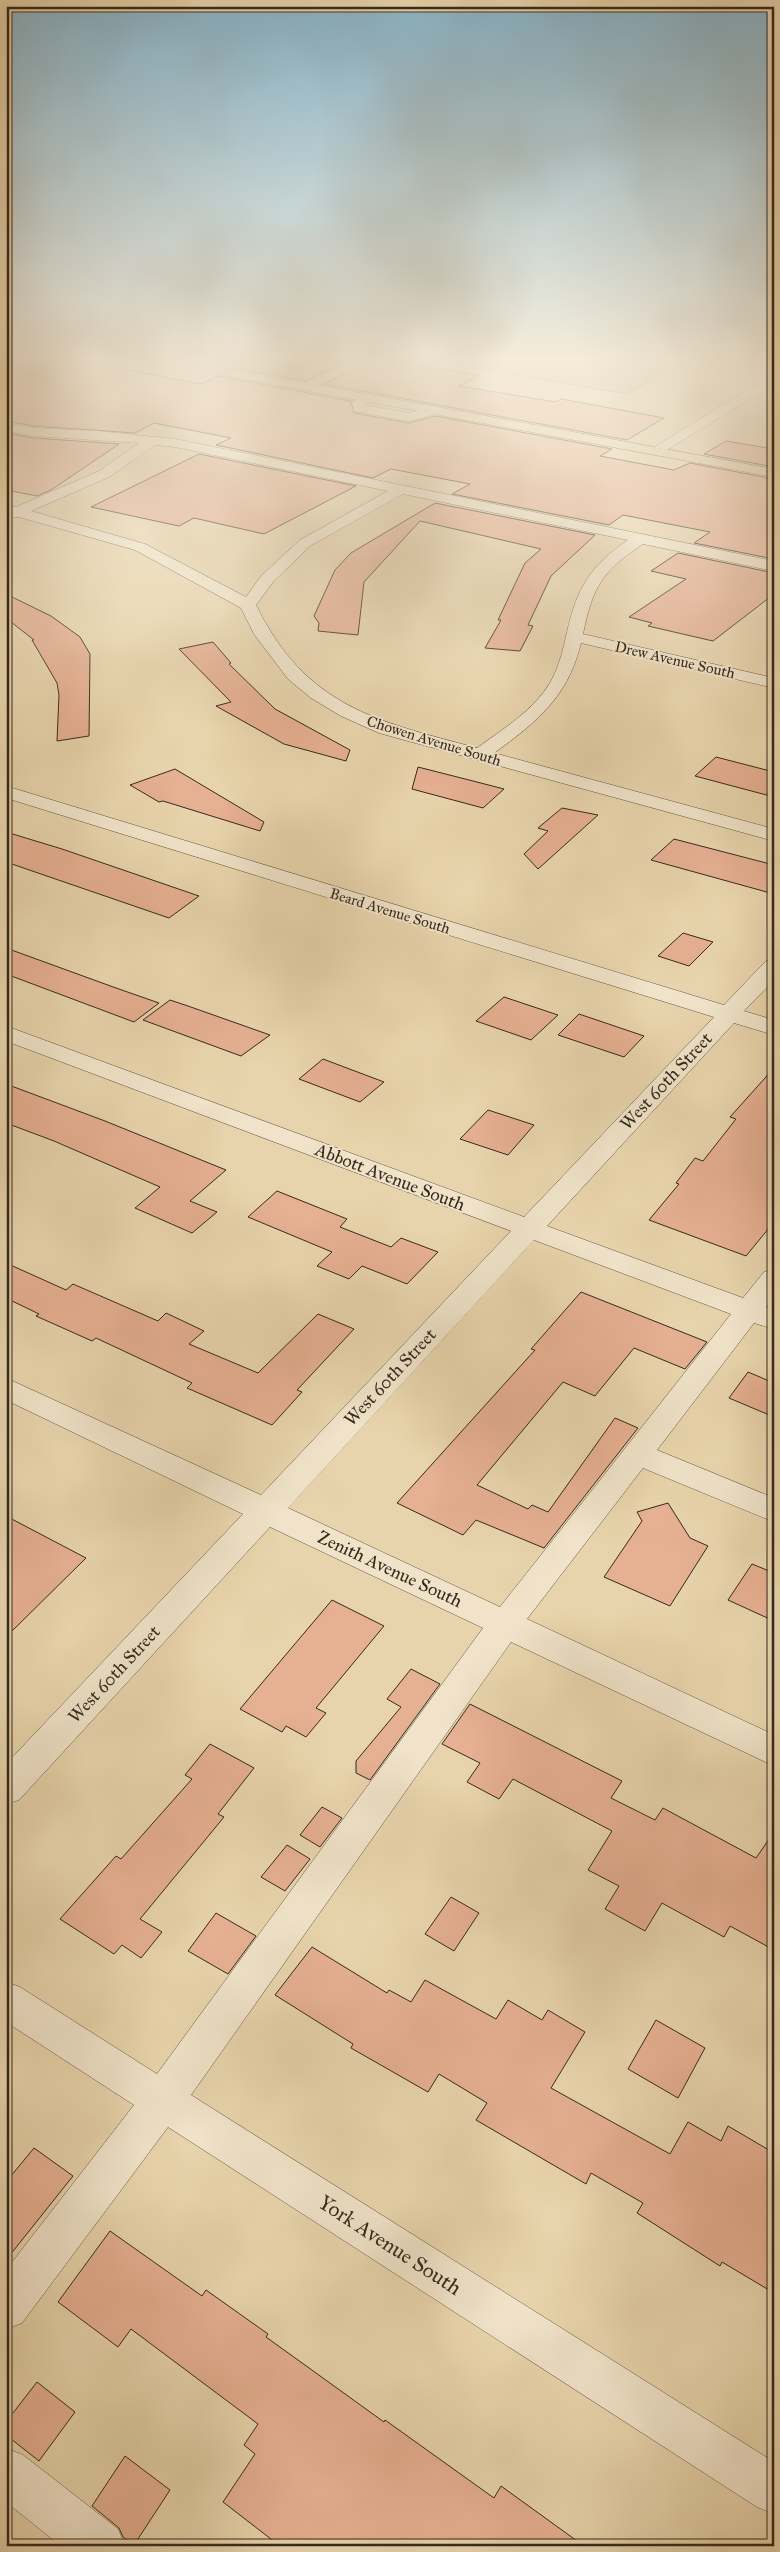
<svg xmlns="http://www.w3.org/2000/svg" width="780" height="2552" font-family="'IM FELL Great Primer',serif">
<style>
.green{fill:#b9bc87;stroke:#777352}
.building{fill:#e6b092;stroke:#352a1d}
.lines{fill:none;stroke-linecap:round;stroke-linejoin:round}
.minor-casing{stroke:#625441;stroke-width:1}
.major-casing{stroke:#352a1d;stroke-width:1}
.minor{fill:#f0e3c9;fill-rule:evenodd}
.major{fill:#e8d4ac;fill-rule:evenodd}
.labels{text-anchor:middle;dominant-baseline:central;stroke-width:4;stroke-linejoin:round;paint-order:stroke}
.far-street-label{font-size:15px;fill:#352a1d;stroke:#f0e3c9}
.street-label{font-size:18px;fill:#352a1d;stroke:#f0e3c9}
.near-street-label{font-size:21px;fill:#352a1d;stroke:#f0e3c9}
</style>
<rect width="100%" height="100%" fill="#e8d4ac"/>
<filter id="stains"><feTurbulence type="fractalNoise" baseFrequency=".004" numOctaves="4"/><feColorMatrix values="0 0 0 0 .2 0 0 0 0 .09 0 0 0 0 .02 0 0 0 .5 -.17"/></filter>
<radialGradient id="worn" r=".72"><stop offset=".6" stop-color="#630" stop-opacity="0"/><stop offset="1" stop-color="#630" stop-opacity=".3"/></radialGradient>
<!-- green -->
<path class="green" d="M428,360H688L627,394Z"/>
<!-- building -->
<path class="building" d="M18,360H75L201,384L218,376L351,401L354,413L409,423L435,416L612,449L600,456L674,470L690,463L774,479V559L694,543L710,532L623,515L609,525L452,494L470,484L391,469L373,478L216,445L231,438L154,423L135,433L34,426L6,421V364Z
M255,360H314L340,365L306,381L236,368Z
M400,362L479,375L459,386L556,402L561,399L664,418L627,440L324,384L358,368L377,371Z
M6,433L34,438L119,444L51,490L37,496L6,490Z
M726,441L774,449V467L704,454Z
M199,454L356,486L264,534L194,518L179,526L91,507Z
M435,503L595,535L551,576L528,625L533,626L520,651L485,648L501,620H498L525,563L541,549L420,521L364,582L358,635L318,631L319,623L314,616L335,570L351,553Z
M678,553L774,573V594L713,641L648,626L652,623L629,617L686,579L651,571Z
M6,594L51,616L80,637L90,654L89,736L57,741L59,695L57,683L32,640H34L6,618Z
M213,642L231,663L229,664L275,709L350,750L346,761L284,744L216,706L231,702L179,649Z
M716,757L774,772V797L695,776Z
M418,767L473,781L504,789L483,808L412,789Z
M175,769L264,822L260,831L163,801L159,802L130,785Z
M562,808L598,815L538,869L524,854L548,831L538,828Z
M6,832L62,849L199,896L169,918L6,862Z
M674,839L774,865V894L651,860Z
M683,933L713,942L689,966L658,956Z
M6,948L116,988L159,1003L134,1022L6,974Z
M504,997L558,1015L531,1040L476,1021Z
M170,1000L188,1006L270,1035L241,1056L143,1020Z
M579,1014L644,1036L624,1057L558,1035Z
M323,1059L384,1082L360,1102L299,1079Z
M774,1068V1222L746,1256L649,1220L679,1184L676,1183L695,1158L703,1161L736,1119L730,1117Z
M6,1084L105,1121L226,1170L190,1201L217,1212L192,1233L135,1208L160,1187L54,1141L6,1123Z
M488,1110L534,1125L508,1155L460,1139Z
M277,1191L347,1219L340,1227L391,1247L401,1238L438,1252L407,1284L362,1266L349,1279L317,1266L332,1252L248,1217Z
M6,1263L66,1290L73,1284L158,1321L166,1313L204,1331L189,1344L258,1373L318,1314L354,1329L297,1390L302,1392L272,1425L187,1388L192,1383L96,1338L92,1341L36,1316L39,1314L6,1298Z
M581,1292L707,1342L685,1369L634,1348L595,1396L563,1382L477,1485L528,1509L532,1505L548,1512L615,1418L638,1428L544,1548L476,1520L463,1535L397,1503L535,1350L531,1349Z
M748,1372L774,1383V1417L729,1398Z
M668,1503L690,1538L708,1546L670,1606L604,1577L642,1521L637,1512Z
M6,1516L86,1558L6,1637Z
M752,1564L774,1573V1621L728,1600Z
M332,1600L384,1626L316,1708L326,1713L306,1737L286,1726L282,1732L240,1709Z
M411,1669L440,1684L370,1780L356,1773V1761L401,1707L387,1699Z
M470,1704L622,1781L611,1798L655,1820L663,1808L756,1858L774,1832V1950L730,1926L724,1937L662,1903L645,1931L605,1909L619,1886L588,1870L612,1831L513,1779L499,1799L467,1782L480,1763L442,1744Z
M210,1744L254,1768L218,1814L224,1817L140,1919L162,1932L141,1958L122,1945L114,1954L60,1919L116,1856L121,1859L192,1779L185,1775Z
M322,1807L342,1818L320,1847L300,1835Z
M287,1845L310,1859L285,1891L261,1877Z
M451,1897L479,1913L454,1951L425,1934Z
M216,1913L256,1936L228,1974L188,1951Z
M312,1947L387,1993L389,1990L411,2002L425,1980L496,2019L508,2000L542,2020L548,2010L585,2032L551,2088L670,2154L688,2122L721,2141L728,2126L774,2153V2293L722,2262L720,2266L637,2213L643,2203L591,2173L586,2184L476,2120L487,2103L439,2074L428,2092L351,2048L353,2044L275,1995Z
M656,2020L705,2048L678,2098L628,2069Z
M34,2148L73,2176L6,2260V2182Z
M110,2231L202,2296L206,2290L268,2334L266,2337L384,2422L385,2420L494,2498L501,2486L584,2546H280L223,2502L255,2454L244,2445L258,2424L131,2329L118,2347L58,2302Z
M37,2382L75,2412L39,2461L6,2435V2422Z
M125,2456L170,2490L134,2545L123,2537L119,2528L92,2506Z"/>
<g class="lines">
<!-- minor casing -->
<g class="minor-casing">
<path id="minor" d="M354,360H370L309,389L305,390L299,386Z
M774,380V388L760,393L660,454L655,455L648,451L752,387Z
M367,393L373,397L365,405L409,413L435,406L441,410L440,413L409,421L354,411L352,402Z
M6,423L34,428L97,431L175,439L774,561V571L643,544C602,571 593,586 583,634L774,678V688L581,643C568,697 537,722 494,753L774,829V841L379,733L341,716L311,698L288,679L254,634L241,608L135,550L19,517L6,518V505L16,507L99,471L139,443L34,436L6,431ZM155,445L175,447L388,491L300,540L261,576L246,597L145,544L31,511L109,477ZM403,494L628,540C590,566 577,588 567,632C563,650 559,667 550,683C533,711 503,729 477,748C376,721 306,707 256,605L273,582L310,546Z
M6,786L724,1005L766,961L774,959V980L744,1011L774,1020V1035L734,1023L547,1226L743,1298L764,1272L774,1269V1297L766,1307L774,1310V1329L754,1323L657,1450L774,1498V1522L643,1468L527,1619L774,1735V1766L511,1642L191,2095L774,2462V2514L757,2507L168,2127L22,2323L6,2329V2270L134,2105L6,2022V1982L20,1987L157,2074L483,1628L270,1527L19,1800L6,1804V1764L243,1514L6,1400V1378L261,1495L511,1231L6,1041V1026L524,1217L714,1017L6,798ZM534,1240L731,1314L500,1607L288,1508Z
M6,2448L23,2455L118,2529L125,2546H61L6,2502Z"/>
</g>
<!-- major casing -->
<g class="major-casing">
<path id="major" d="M157,360H182L774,469V477L163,364Z"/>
</g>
<!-- minor -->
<use href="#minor" class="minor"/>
<!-- major -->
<use href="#major" class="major"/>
</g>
<!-- sky -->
<linearGradient id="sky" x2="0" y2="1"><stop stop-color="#88b6ce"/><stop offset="0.5" stop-color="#f5ecda"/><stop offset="1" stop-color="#f5ecda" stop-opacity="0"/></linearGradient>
<rect width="780" height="717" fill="url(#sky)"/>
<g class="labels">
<!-- far-street labels -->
<g class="far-street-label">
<text transform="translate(675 660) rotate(13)">Drew Avenue South</text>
<text transform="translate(434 741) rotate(17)">Chowen Avenue South</text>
<text transform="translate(390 911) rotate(17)">Beard Avenue South</text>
</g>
<!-- street labels -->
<g class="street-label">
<text transform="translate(666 1081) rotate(-47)">West 60th Street</text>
<text transform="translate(390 1177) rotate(21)">Abbott Avenue South</text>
<text transform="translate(390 1377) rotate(-47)">West 60th Street</text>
<text transform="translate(390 1569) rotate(25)">Zenith Avenue South</text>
<text transform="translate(114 1674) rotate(-47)">West 60th Street</text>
</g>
<!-- near-street labels -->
<g class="near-street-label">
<text transform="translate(390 2245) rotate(33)">York Avenue South</text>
</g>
</g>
<!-- margin -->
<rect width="780" height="2552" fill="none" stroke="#e8d4ac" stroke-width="25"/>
<rect x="8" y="8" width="765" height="2537" fill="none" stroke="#352a1d" stroke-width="2.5"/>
<rect x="12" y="12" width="755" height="2527" fill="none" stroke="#352a1d"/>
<rect width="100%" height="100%" filter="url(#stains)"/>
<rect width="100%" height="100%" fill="url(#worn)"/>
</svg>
